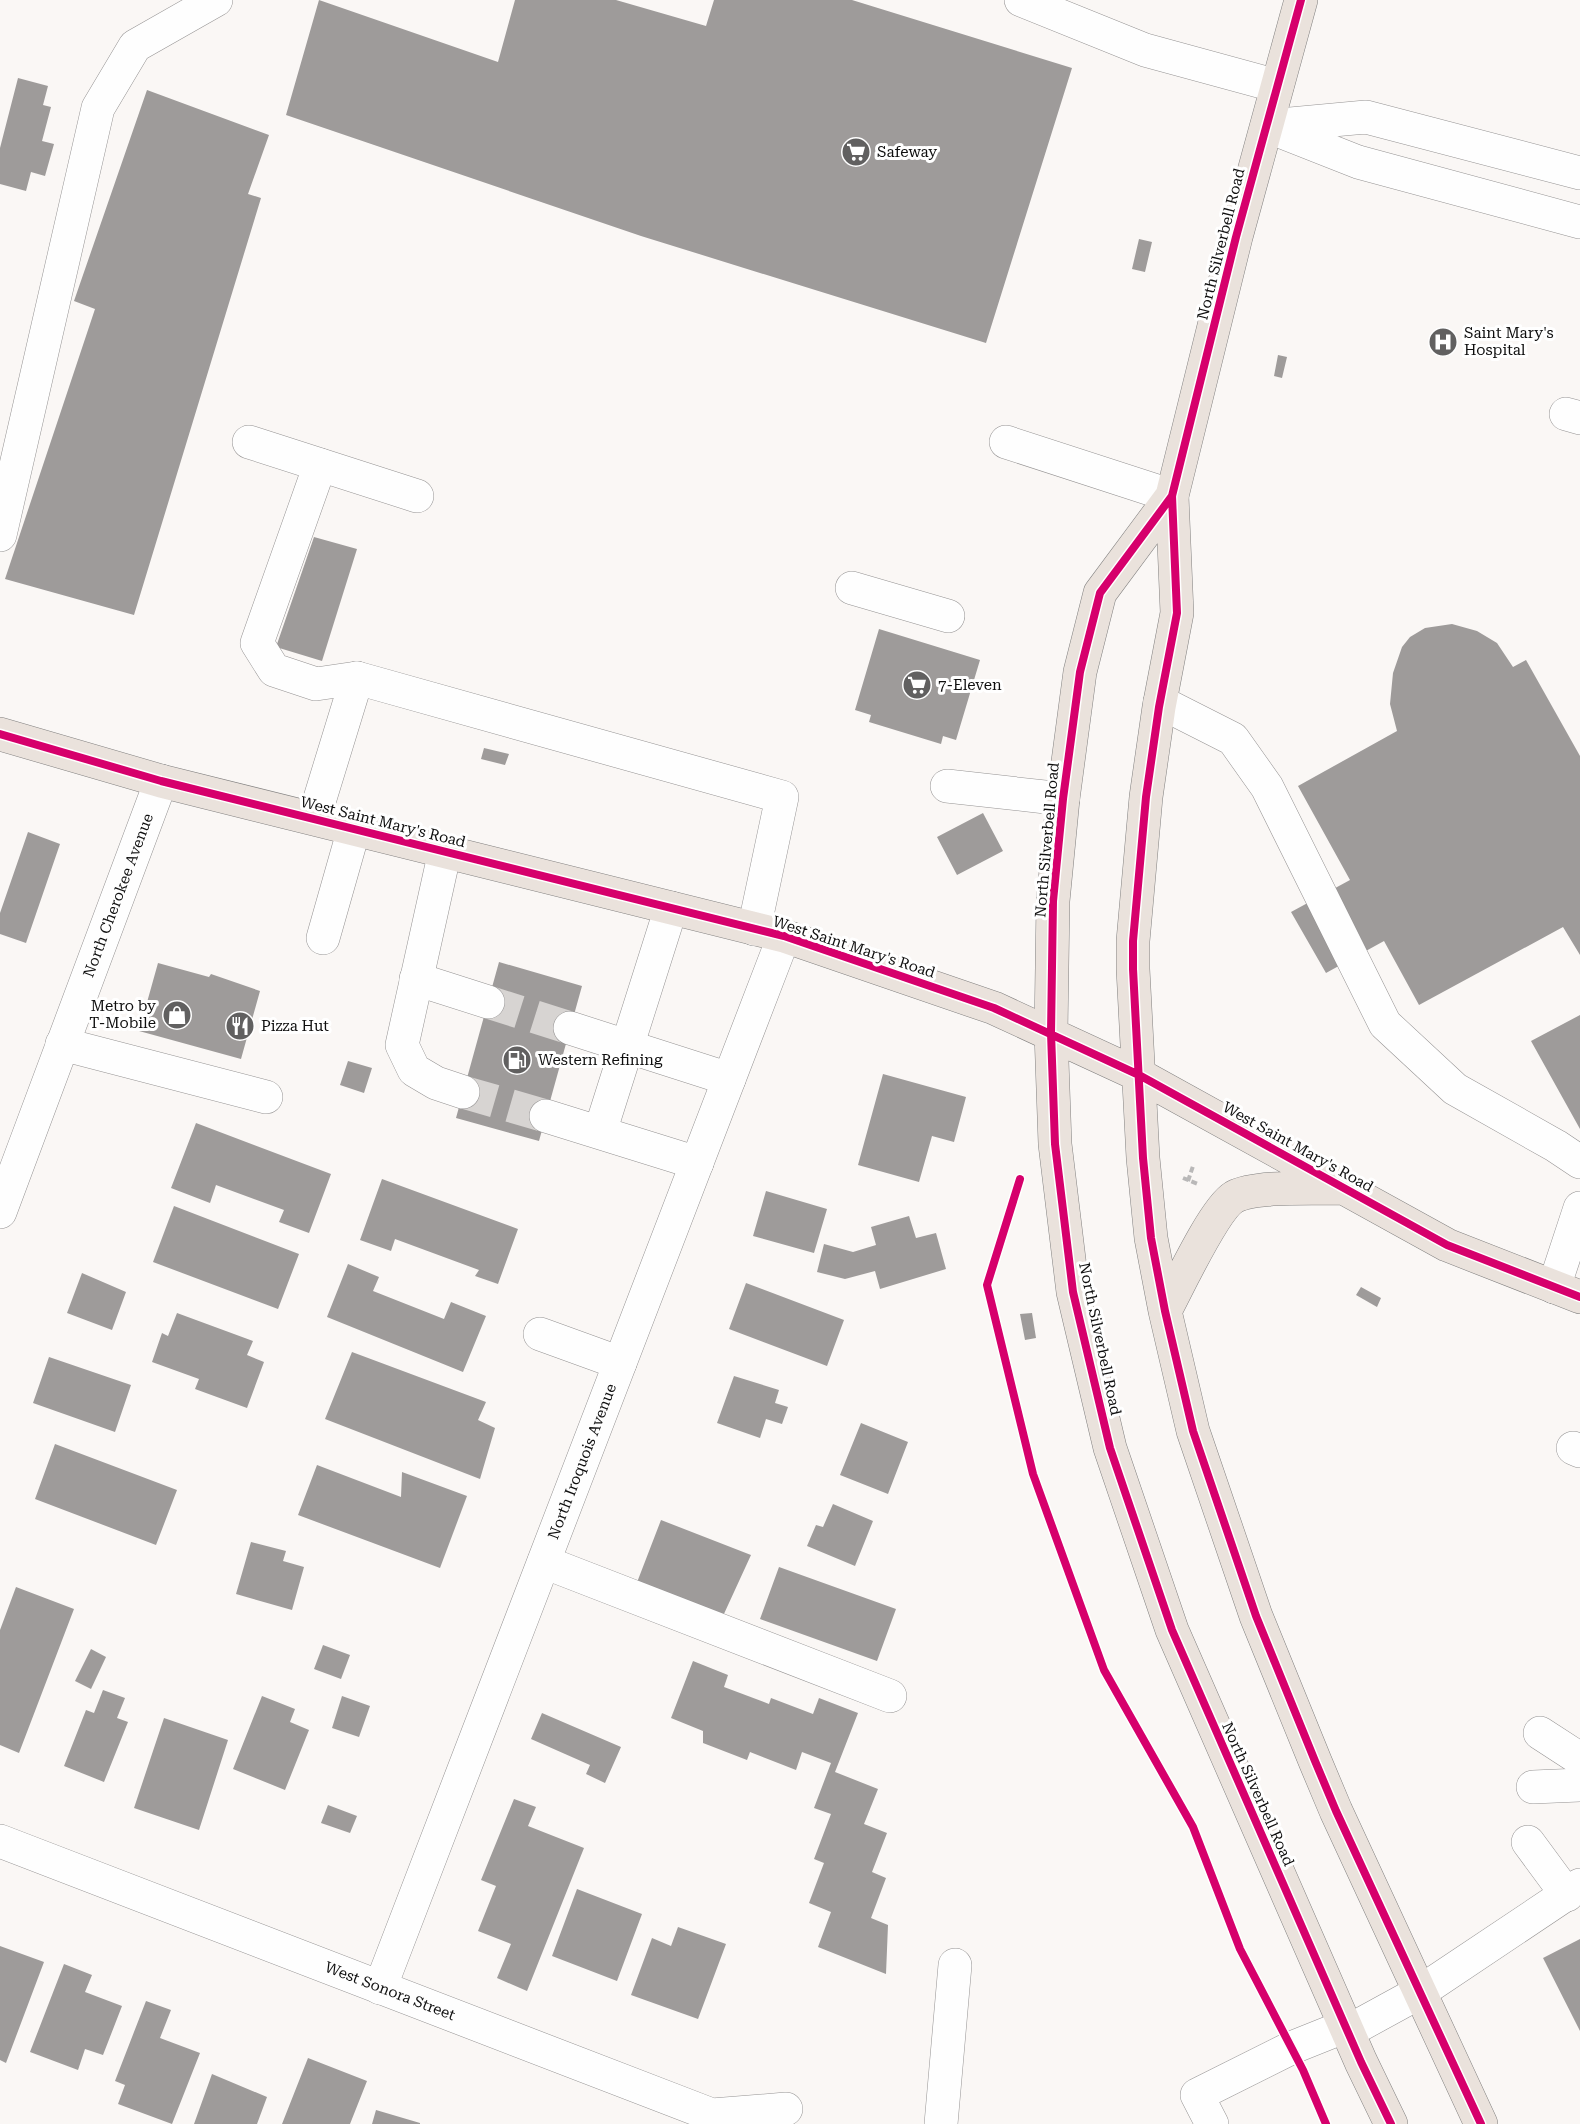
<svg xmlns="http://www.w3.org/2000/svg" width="1580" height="2124" font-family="'Roboto Serif',serif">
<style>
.building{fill:#9e9b9a}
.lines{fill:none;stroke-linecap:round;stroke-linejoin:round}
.minor-tunnel{stroke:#d7d4d2;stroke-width:33;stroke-dasharray:33 16;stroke-linecap:butt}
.minor-casing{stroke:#959393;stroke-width:34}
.major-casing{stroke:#828180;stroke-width:34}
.path{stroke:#b9b8b8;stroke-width:4;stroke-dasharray:6 3;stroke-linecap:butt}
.minor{stroke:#fefefe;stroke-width:33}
.major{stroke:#eae2dc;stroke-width:33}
.cycleway-casing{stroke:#fff;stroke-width:11}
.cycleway{stroke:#d6006c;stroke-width:8}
.labels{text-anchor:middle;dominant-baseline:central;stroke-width:6;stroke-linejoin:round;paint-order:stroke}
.poi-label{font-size:15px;fill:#0f0f0f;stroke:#fff;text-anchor:start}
.street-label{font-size:15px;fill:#0f0f0f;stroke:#fff}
</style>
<rect width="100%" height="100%" fill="#faf7f5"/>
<!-- building -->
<path class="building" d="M319,0L498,62L515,0H616L706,26L714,0H852L1072,68L986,343L641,236L286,115Z
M18,78L48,86L43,105L51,107L42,141L54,144L45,176L31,172L26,191L0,184V148Z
M147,90L269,135L248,194L261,198L134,615L5,579L95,309L74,301Z
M1139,239L1152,242L1145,272L1132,269Z
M1278,355L1287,357L1282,378L1274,376Z
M314,537L357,549L322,661L276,647Z
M1452,624L1477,631L1497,643L1513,667L1526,660L1580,756V955L1563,927L1419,1005L1384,941L1326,973L1291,912L1350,880L1298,786L1397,731L1390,704L1393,673L1402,647L1410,637L1425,628Z
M879,629L980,660L956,740L943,736L941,744L869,722L871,715L855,710Z
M484,748L509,754L505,765L481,759Z
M983,813L1003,851L957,875L937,837Z
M28,832L60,844L26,943L0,934V913Z
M499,962L582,986L539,1141L456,1118Z
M158,963L209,977L211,974L260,991L241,1059L139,1031Z
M1580,1015V1129L1531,1041Z
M348,1061L372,1068L364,1093L340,1085Z
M883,1074L966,1097L954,1142L932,1136L919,1182L858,1165Z
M196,1123L331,1174L309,1233L279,1222L284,1210L216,1185L210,1203L171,1188Z
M382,1179L518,1229L498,1284L475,1276L479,1270L395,1239L391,1251L360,1240Z
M766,1191L827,1209L814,1253L753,1236Z
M174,1206L299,1254L278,1309L153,1262Z
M909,1216L916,1238L936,1233L946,1269L880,1289L875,1271L845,1279L817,1272L824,1244L853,1252L876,1245L871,1227Z
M348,1264L379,1277L373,1291L444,1319L451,1302L486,1316L463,1372L327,1317Z
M82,1273L126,1292L112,1330L67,1313Z
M746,1283L844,1320L827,1366L729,1329Z
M1361,1287L1381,1298L1377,1307L1356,1295Z
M177,1313L253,1341L247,1355L264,1362L247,1408L195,1389L199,1379L152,1362L162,1333L168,1336Z
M1032,1313L1036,1338L1025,1340L1020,1314Z
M352,1352L486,1402L478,1420L495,1428L480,1479L325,1419Z
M49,1357L131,1385L115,1432L33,1403Z
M734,1376L779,1390L775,1403L788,1407L782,1424L766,1419L760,1438L717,1423Z
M861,1423L908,1442L888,1494L840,1475Z
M55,1444L177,1490L156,1545L35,1499Z
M317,1465L401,1497L402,1472L467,1496L440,1568L298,1515Z
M833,1504L873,1521L855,1566L807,1546L816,1525L823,1527Z
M661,1520L751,1555L723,1616L636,1585Z
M251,1542L286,1551L283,1561L304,1567L292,1610L236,1594Z
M779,1567L896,1609L877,1661L760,1619Z
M16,1587L74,1609L19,1753L0,1745V1630Z
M323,1645L350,1655L341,1679L314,1669Z
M91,1649L106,1657L91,1689L75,1681Z
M693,1661L728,1675L724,1687L769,1704L771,1698L813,1714L819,1698L858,1713L835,1772L878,1789L864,1824L887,1833L872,1872L886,1878L871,1918L888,1925L886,1974L818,1947L831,1912L809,1903L824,1863L814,1859L831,1814L814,1808L831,1763L802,1752L796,1770L750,1752L747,1760L703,1743V1731L671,1718Z
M103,1690L125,1698L117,1718L128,1722L104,1782L64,1766L86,1710L94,1713Z
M262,1696L295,1709L290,1722L309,1730L285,1790L233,1769Z
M342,1696L370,1706L359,1737L332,1728Z
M542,1713L621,1747L605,1783L586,1774L590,1765L531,1739Z
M164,1718L228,1740L199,1830L134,1808Z
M514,1799L536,1807L528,1826L584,1848L527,1991L497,1978L511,1944L478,1931L496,1886L481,1880Z
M328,1805L357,1816L350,1833L321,1823Z
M577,1889L642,1914L617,1981L552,1956Z
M678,1927L726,1944L698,2019L631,1995L652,1938L671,1946Z
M1580,1939V2031L1543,1958Z
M0,1946L44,1962L6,2063L0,2060Z
M64,1964L92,1975L85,1992L122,2006L103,2055L85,2049L78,2070L30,2052Z
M146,2001L171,2010L160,2038L200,2053L172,2124L118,2104L125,2085L115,2081Z
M308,2058L367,2081L350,2124H282Z
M212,2074L267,2097L257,2124H194Z
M376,2110L420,2123V2124H372Z"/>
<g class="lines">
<!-- minor-tunnel -->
<path class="minor-tunnel" d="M488,1002L570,1028
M463,1092L546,1116"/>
<!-- minor casing -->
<g class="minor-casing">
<g id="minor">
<path d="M1021,0L1145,50L1277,86"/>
<path d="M1580,173L1366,117L1267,126L1358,162L1580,222"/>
<path d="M1566,414L1580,418"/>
<path d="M249,442L417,496"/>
<path d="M1006,442L1172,496"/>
<path d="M320,465L257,643L274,670L316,684L357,678L782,797L754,929"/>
<path d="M0,535L98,108L135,46L216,0"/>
<path d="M852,588L948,616"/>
<path d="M1160,702L1233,739L1267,787L1385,1024L1455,1089L1556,1146L1580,1162"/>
<path d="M947,786L1063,799"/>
<path d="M314,818L357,678"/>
<path d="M445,851L402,1045L414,1070L436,1083L463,1092"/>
<path d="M323,938L354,829"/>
<path d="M416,979L488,1002"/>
<path d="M570,1028L729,1079"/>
<path d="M62,1044L266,1097"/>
<path d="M546,1116L697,1163"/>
<path d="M600,1132L671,908"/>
<path id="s1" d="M0,1212L161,781"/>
<path d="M1554,1287L1580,1208"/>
<path d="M540,1334L620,1363"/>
<path d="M1573,1448L1580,1451"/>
<path d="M544,1562L890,1696"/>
<path d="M1540,1733L1580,1759"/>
<path d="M1533,1787L1580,1785"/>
<path id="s2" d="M0,1841L712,2115L786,2109"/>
<path d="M1528,1842L1567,1895"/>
<path id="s3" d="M380,1988L784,936"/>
<path d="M1347,2032L1420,1992L1580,1885"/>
<path d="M941,2124L955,1965"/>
<path d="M1212,2124L1197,2095L1291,2048L1346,2026"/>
</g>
</g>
<!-- major casing -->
<g class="major-casing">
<path id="major" d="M1301,0L1236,237L1172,496L1177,613L1159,707L1146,797L1133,941V969L1143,1158L1151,1238L1165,1311L1193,1431L1256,1616L1315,1761L1336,1811L1481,2124
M1172,496L1100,593L1080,672L1063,799L1053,901L1051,1033L1055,1144L1073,1292L1110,1448L1172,1630L1361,2062L1391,2124
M0,734L161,781L784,936L994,1008L1139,1075L1447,1245L1580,1297
M1165,1311C1178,1287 1214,1209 1234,1197C1256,1185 1317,1189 1343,1188"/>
</g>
<!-- path -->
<path class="path" d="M1183,1178L1198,1184
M1188,1181L1193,1166"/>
<!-- minor -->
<use href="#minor" class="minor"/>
<!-- major -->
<use href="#major" class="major"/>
<!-- cycleway casing -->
<g class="cycleway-casing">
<path id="cycleway" d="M1301,0L1236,237L1172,496L1177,613L1159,707L1146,797L1133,941V969L1143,1158L1151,1238L1165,1311L1193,1431L1256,1616L1315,1761L1336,1811L1481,2124
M1172,496L1100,593L1080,672L1063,799L1053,901L1051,1033L1055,1144L1073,1292L1110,1448L1172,1630L1361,2062L1391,2124
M0,734L161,781L784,936L994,1008L1139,1075L1447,1245L1580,1297
M1020,1179L987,1285L1033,1474L1104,1670L1193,1827L1240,1949L1303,2070L1326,2124"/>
</g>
<!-- cycleway -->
<use href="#cycleway" class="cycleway"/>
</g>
<!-- icons -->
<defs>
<g id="supermarket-disc" transform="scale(1.5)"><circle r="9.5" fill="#616060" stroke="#fff"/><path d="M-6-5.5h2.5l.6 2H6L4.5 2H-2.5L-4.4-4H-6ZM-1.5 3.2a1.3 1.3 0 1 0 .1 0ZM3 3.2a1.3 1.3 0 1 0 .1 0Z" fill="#fff"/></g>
<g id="hospital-disc" transform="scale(1.5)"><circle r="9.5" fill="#616060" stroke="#fff"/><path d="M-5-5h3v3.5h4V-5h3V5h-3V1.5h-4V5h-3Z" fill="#fff"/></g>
<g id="shop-disc" transform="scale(1.5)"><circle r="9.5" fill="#616060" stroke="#fff"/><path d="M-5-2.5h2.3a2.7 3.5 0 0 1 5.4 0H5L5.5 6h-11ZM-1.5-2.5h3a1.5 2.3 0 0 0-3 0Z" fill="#fff"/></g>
<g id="restaurant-disc" transform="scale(1.5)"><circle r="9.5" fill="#616060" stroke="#fff"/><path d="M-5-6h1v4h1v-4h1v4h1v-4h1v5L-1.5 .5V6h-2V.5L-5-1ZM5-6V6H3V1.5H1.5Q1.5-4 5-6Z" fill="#fff"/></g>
<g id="fuel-disc" transform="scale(1.5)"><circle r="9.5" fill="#616060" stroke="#fff"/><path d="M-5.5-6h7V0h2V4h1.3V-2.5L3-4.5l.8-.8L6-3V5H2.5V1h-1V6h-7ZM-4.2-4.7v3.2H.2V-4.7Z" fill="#fff"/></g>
</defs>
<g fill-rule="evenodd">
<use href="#supermarket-disc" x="856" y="152"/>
<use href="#hospital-disc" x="1443" y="342"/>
<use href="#supermarket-disc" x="917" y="685"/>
<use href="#shop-disc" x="177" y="1015"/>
<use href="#restaurant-disc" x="240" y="1026"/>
<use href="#fuel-disc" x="517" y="1060"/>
</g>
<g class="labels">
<!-- poi labels -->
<g class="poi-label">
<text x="877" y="152">Safeway</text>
<text x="1464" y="333">Saint Mary's<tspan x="1464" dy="17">Hospital</tspan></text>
<text x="938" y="685">7-Eleven</text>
<text x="156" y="1006" text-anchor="end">Metro by<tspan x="156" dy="17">T-Mobile</tspan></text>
<text x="261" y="1026">Pizza Hut</text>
<text x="538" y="1060">Western Refining</text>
</g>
<!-- street labels -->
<g class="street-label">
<text transform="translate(1221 244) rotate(-76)">North Silverbell Road</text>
<text transform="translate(383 822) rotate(14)">West Saint Mary's Road</text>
<text transform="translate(1047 840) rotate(-85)">North Silverbell Road</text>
<text stroke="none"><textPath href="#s1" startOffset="338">North Cherokee Avenue</textPath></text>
<text transform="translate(854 947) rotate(18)">West Saint Mary's Road</text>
<text transform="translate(1298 1147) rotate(29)">West Saint Mary's Road</text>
<text transform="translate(1100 1339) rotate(78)">North Silverbell Road</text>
<text stroke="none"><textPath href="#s3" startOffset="564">North Iroquois Avenue</textPath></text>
<text transform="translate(1258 1794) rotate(66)">North Silverbell Road</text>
<text stroke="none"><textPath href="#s2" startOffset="418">West Sonora Street</textPath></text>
</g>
</g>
</svg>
